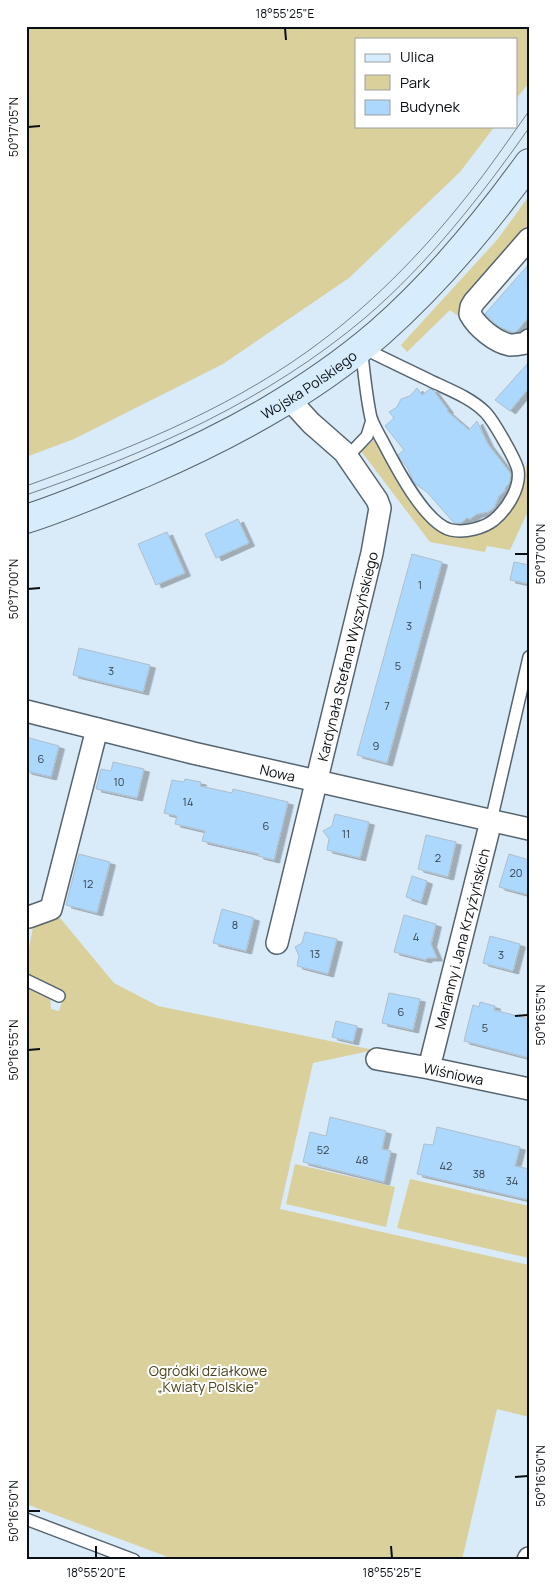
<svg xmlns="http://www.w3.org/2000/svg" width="555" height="1586" font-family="Manrope,sans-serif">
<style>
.green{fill:#dad09b}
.building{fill:#abd8fc;stroke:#aebecb;filter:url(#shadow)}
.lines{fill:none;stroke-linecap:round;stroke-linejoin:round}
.lane-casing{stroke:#55646f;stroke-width:14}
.street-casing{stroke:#55646f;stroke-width:24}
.secondary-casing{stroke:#55646f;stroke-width:30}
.lane{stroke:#fff;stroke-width:11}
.street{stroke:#fff;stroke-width:21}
.secondary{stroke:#d7edfd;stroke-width:28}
.tram{stroke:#75818a;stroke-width:1}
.ticks{fill:none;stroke:#090f13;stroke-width:2}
.labels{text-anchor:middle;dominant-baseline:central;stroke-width:4;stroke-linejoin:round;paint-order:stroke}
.number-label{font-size:11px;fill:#32414d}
.street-label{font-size:14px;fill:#090f13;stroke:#fff}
.park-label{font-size:14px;fill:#4a421b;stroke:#fff}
.neatline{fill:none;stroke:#090f13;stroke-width:2}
.ticks-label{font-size:12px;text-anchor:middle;fill:#090f13}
</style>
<defs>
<filter id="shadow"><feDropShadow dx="5.5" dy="3" stdDeviation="0" flood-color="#0004"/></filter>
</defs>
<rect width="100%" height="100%" fill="#d9eaf8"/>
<!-- green -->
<path class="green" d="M26,26H529V83L516,99V39H356V126H495L460,172L349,278L223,364L74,439L26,457Z
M529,196V230L467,298L485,336L450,310L407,352L401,345L497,240Z
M375,439C385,456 396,474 406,491C413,503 419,516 430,525C435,530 441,532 447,534C490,548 527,506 526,465L529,466V509L510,550L487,546L485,552L430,542L361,451Z
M60,918L114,983L158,1006L374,1050L313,1063L280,1209L529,1265V1417L497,1409L462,1560H176L26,1504V987L50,998L51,1009L59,1011L64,994L26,973V964L33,927Z
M295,1164L395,1187L386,1227L286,1204Z
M410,1179L529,1206V1258L397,1228Z"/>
<!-- building -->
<path class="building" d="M529,264V317L516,332H512L499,327L485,314Z
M529,362V388L510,411L495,400Z
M417,388L422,395L430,389L433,390L448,410L447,411L469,430L477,421L488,444L511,474L509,484L505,488V491L499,496L494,508L488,512L477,514L470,519L467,518L461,523H454L427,492L414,483L407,467L400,459L398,455L404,450L385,426L394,418L389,412L397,407L401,399L410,396Z
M238,519L249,543L216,558L205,534Z
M167,532L185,573L156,585L138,544Z
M412,554L442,562L387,763L357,755Z
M514,562L529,565V584L510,580Z
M79,648L150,665L143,692L73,675Z
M26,737L59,746L51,777L26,771Z
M113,762L144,769L137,798L96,789L101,769L111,771Z
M185,779L201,782L200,786L232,793L233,789L288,802L274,860L258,856L259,854L202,841L205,831L175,824L177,816L164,813L172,780L184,782Z
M335,814L369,822L360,858L327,850L329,839L323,831L332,826Z
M426,835L456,842L448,877L418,869Z
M79,854L110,862L97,913L66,905Z
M509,854L529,860V895L499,887Z
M412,876L427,881L421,902L406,897Z
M222,909L254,918L246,951L213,943Z
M404,915L436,924L431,944L437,958H427L426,960L394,952Z
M305,932L337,939L328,974L297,966L299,956L295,947L302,943Z
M490,936L520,944L513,971L483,963Z
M389,993L420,999L413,1030L382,1023Z
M480,1002L495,1006L494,1010L529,1019V1058L464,1041L473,1005L479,1007Z
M336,1021L357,1026L353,1042L332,1037Z
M330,1117L386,1131L382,1149L391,1151L384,1182L303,1162L310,1132L326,1136Z
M437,1127L520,1147L515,1166L529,1169V1200L417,1174L424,1144L433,1145Z"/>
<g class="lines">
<!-- lane casing -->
<g class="lane-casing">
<path id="lane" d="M361,347C383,358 406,369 429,380C447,389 470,397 485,412C493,420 516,460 518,470C521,488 507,509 494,520C484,528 465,533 451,530C425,524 395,465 383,442C379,435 374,426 371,418C366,396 364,370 361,347Z
M347,457L367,436L372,420
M491,821L529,657
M26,980L59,996
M26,1519L134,1560"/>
</g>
<!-- street casing -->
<g class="street-casing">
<g id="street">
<path d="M529,239L474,302L471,307L470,314C477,327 495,342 510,345C516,345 521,344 526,343L529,340"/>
<path id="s1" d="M26,711L193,753L529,829"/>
<path d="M26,917H29L51,909L97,729"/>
<path id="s2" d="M277,943L372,553L380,508L377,500L344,452L311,423L289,399"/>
<path id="s3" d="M432,1056L491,821"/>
<path id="s4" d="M377,1059L429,1068L529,1089"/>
<path d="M528,1560L529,1558"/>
</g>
</g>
<!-- secondary casing -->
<g class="secondary-casing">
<g id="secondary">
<path id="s5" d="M26,519C67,506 106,489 146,472C229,436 309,393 379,333C436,283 485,224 529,163"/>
</g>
</g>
<!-- lane -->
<use href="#lane" class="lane"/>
<!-- street -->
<use href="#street" class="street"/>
<!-- secondary -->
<use href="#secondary" class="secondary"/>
<!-- tram -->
<path class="tram" d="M26,486C124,451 223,412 308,351C368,308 421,254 467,196C489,169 509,139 529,111
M26,495C148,453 267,401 366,317C429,263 481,196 529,128"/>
</g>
<!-- ticks -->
<path class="ticks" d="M285,28L286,40M28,127L40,126M515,554H528M28,589L40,588M515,1016L528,1015M28,1050L40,1049M515,1477L528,1476M28,1511H40M96,1546V1558M391,1546L392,1558"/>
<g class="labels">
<!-- number labels -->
<g class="number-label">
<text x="420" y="584">1</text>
<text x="409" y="625">3</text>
<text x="398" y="665">5</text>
<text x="111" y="670">3</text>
<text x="387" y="705">7</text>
<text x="376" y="745">9</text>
<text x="41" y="758">6</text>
<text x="119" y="781">10</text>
<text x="188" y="801">14</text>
<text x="266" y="825">6</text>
<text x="346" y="833">11</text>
<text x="438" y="857">2</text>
<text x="516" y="872">20</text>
<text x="88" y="883">12</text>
<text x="235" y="924">8</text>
<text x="416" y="936">4</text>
<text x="315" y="953">13</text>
<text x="501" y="954">3</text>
<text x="401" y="1011">6</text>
<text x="485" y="1027">5</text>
<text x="323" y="1149">52</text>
<text x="362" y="1159">48</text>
<text x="446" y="1165">42</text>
<text x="479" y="1173">38</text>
<text x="512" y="1180">34</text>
</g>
<!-- street labels -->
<g class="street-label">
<text stroke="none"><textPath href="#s5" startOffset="314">Wojska Polskiego</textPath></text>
<text stroke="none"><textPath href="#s2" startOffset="295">Kardynała Stefana Wyszyńskiego</textPath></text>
<text stroke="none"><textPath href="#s1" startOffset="259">Nowa</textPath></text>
<text stroke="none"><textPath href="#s3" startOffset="121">Marianny i Jana Krzyżyńskich</textPath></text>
<text stroke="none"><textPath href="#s4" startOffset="78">Wiśniowa</textPath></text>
</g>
<!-- park labels -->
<g class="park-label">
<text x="208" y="1370">Ogródki działkowe<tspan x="208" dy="16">„Kwiaty Polskie”</tspan></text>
</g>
</g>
<!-- border -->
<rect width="555" height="1586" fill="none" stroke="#ffffff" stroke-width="55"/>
<!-- legend -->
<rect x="355" y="38" width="162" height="90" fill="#ffffff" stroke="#9d9fa1"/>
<rect x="365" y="54" width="25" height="8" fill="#d7edfd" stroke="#9d9fa1"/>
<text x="400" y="62" font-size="15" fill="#090f13">Ulica</text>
<rect x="365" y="75" width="25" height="15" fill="#dad09b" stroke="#9d9fa1"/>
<text x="400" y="88" font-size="15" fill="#090f13">Park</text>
<rect x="365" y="100" width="25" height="15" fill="#abd8fc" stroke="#9d9fa1"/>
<text x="400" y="112" font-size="15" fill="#090f13">Budynek</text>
<rect x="28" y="28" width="500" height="1530" class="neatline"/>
<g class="ticks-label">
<text x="285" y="18">18°55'25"E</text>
<text transform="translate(14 127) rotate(-90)" y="4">50°17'05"N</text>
<text transform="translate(541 554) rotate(-90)" y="4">50°17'00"N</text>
<text transform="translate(14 589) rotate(-90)" y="4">50°17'00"N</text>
<text transform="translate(541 1015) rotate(-90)" y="4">50°16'55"N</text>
<text transform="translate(14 1050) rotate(-90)" y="4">50°16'55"N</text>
<text transform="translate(541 1476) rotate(-90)" y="4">50°16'50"N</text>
<text transform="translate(14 1511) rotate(-90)" y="4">50°16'50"N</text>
<text x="96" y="1577">18°55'20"E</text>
<text x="392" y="1577">18°55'25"E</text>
</g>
</svg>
